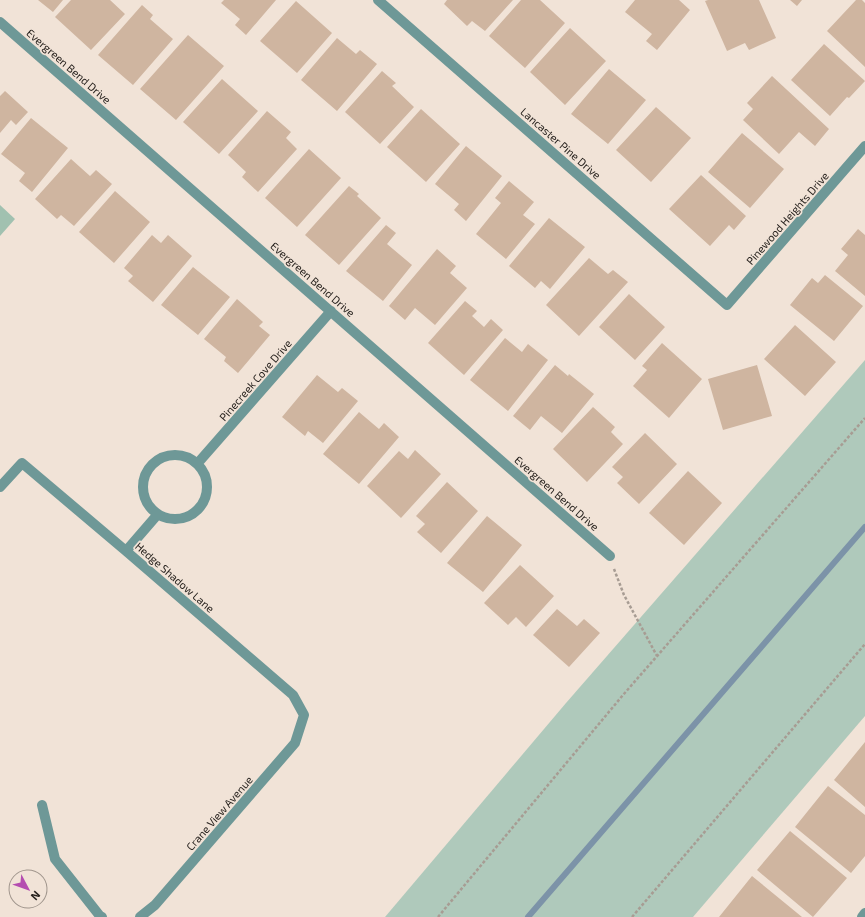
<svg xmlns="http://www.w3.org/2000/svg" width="865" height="917" font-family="'Exo 2',sans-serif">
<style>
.green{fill:#afc9bb}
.forest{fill:#a1c1b0}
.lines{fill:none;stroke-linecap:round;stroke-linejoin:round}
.stream{stroke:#7c93a8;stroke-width:6}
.building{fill:#cfb5a0}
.path{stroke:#a79c93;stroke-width:2.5;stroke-dasharray:3 2;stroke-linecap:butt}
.minor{stroke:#6e9897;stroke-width:10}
.labels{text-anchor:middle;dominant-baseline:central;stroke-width:3.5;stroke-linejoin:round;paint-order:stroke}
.street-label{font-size:11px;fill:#28231f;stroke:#f1e3d7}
</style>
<rect width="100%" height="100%" fill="#f1e3d7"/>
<!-- green -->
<path class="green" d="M865,360V716L693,917H385L566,703Z"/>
<!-- forest -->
<path class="forest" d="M0,205L15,219L0,236Z"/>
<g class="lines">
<!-- stream -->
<path class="stream" d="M528,917L865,527"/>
</g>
<!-- building -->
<path class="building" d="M38,0H63L53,12Z
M71,0H110L125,14L91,50L55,17Z
M224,0H276L246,35L235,25L240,19L221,3Z
M447,0H513L485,31L472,21L467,26L444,4Z
M521,0H540L565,23L525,68L489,36Z
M635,0H679L690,10L657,50L646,41L652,34L625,12Z
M708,0H759L776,38L749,50L745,43L727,51L705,1Z
M790,0H802L797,6Z
M856,0H862L865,3V67L827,31Z
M296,1L332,33L297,73L260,41Z
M142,5L153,15L150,19L173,39L133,85L98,55Z
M570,28L606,61L565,105L530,72Z
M188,35L224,66L176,120L140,89Z
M337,38L356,54L360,50L377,64L337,111L301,80Z
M824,44L865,81L849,98L847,97L830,116L791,80Z
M609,69L646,100L608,144L571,114Z
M382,71L396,83L392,86L414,107L380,144L345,112Z
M772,76L829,129L815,146L799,132L779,154L743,120L753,109L747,103Z
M222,79L258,111L219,154L183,122Z
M5,91L28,112L16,125L11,120L0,133V96Z
M656,107L691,138L651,182L616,150Z
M421,109L460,144L426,182L387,147Z
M267,111L291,132L286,138L297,149L258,192L242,177L246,172L228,155Z
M31,118L68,148L32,192L19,181L25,173L1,154Z
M742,133L784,169L750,208L708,172Z
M466,146L502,176L466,221L454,210L459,204L435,184Z
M309,149L341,178L297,227L265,198Z
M71,159L90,176L96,170L112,184L74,226L61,215L57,219L35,199Z
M701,175L746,216L734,230L729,225L710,246L669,209Z
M509,181L534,202L523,215L535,224L506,259L476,234L501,203L495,198Z
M349,186L359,194L357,196L381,218L339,265L305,235Z
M115,191L150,222L114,263L79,232Z
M549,218L585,247L550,289L541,281L535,288L509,266Z
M386,225L396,233L387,244L412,265L383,301L346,271Z
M858,229L865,235V296L835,271L848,255L841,249Z
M152,235L161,243L168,235L192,256L153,302L128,281L133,276L124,268Z
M437,249L456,266L450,273L467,288L435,325L415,308L405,320L389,306Z
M589,258L608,274L613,270L628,282L579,336L546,305Z
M193,267L230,297L198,335L161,305Z
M825,275L863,306L834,341L790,305L812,278L818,283Z
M629,294L665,327L635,360L599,327Z
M237,299L263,322L259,326L270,335L238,373L224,361L226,357L204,339Z
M465,301L477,311L472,316L484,327L491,319L503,330L464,375L428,343Z
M795,325L836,362L805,396L764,359Z
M505,338L522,352L528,344L548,360L508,411L470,380Z
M662,343L702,379L669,418L633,386L647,370L642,366Z
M555,365L568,376L569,374L594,394L562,433L541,416L530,430L513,416Z
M757,365L772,416L723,430L708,379Z
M317,375L338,392L342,388L358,401L323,443L308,431L305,436L282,417Z
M593,407L615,427L611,432L623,444L587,482L553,449Z
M359,412L379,429L384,423L399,437L359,484L323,454Z
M645,433L677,464L639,504L617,483L623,477L612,467Z
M415,450L441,474L401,518L367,486L399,451L408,459Z
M688,471L722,503L684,545L649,513Z
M447,482L478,511L441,553L417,532L425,524L416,516Z
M487,516L522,545L483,592L447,563Z
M520,565L554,596L526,627L516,617L508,625L484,603Z
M557,609L577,626L584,619L600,633L569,667L533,635Z
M865,742V807L834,780Z
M828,786L865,815V856L851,873L795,827Z
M790,831L847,878L813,917L757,870Z
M752,876L802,917H719Z"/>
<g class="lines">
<!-- path -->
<path class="path" d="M614,569L624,595L657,656
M438,917L623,695L865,418
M632,917L865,644"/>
<!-- minor -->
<path class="minor" d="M378,0L727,305L865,146
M0,22L610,556
M143 487a32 32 0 1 1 64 0a32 32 0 1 1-64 0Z
M197,464L331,311
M0,487L22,463L126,551L293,695L304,715L295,743L155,905L140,917
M126,551L158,514
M42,805L55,859L100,916L102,917
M862,917L865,913"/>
</g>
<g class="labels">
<!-- street labels -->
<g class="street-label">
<text transform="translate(69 66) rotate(41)">Evergreen Bend Drive</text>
<text transform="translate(561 143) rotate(41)">Lancaster Pine Drive</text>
<text transform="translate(787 218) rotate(-49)">Pinewood Heights Drive</text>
<text transform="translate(313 279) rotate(41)">Evergreen Bend Drive</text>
<text transform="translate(255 380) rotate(-49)">Pinecreek Cove Drive</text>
<text transform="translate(557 493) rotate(41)">Evergreen Bend Drive</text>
<text transform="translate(175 577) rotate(41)">Hedge Shadow Lane</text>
<text transform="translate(219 813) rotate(-49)">Crane View Avenue</text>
</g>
</g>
<!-- north arrow -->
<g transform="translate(28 889) rotate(131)"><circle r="19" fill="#f1e3d7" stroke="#a1968d"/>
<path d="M0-3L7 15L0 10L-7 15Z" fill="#b44db0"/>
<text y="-6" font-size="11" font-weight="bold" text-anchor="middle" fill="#28231f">N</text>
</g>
</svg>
